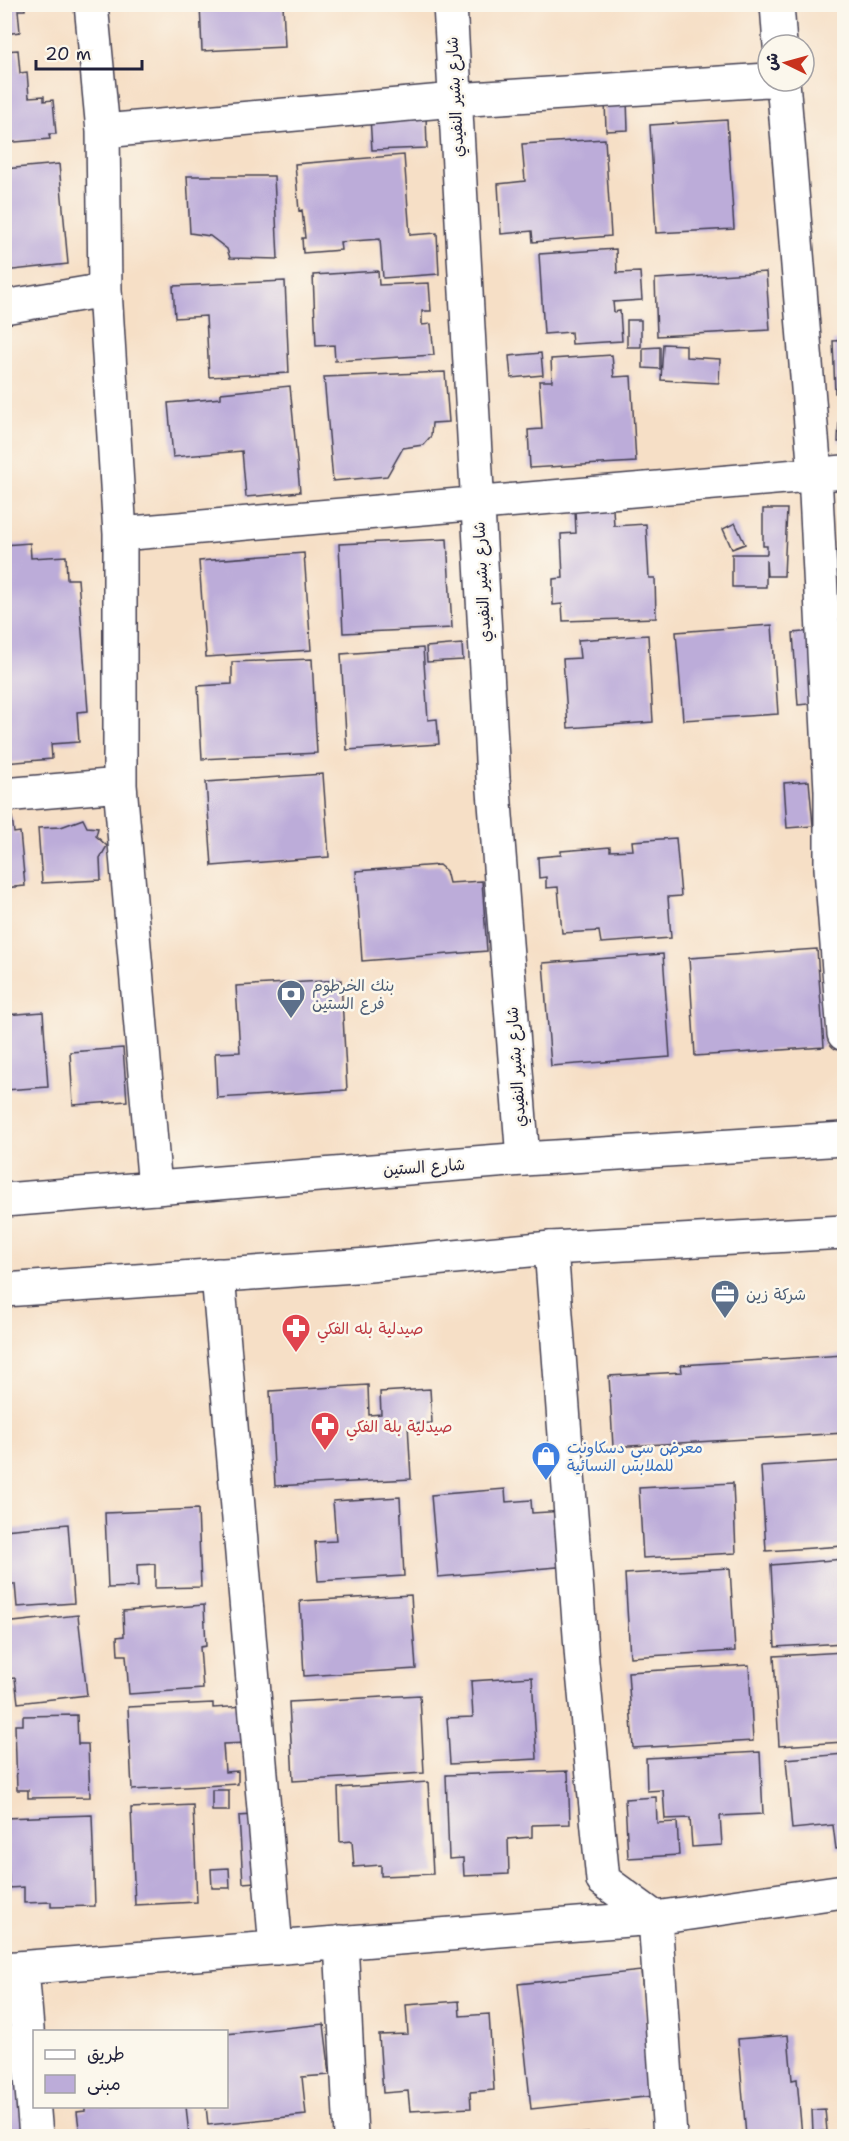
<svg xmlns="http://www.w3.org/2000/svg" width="849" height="2141" font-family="'Shantell Sans','Playpen Sans Arabic',sans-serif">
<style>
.building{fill:#bcacd9}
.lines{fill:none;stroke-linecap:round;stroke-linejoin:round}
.minor-casing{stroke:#423e50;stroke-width:36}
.secondary-casing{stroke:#423e50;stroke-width:36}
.minor{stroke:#fff;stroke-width:33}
.secondary{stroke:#fff;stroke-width:33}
.labels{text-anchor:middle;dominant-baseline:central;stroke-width:5;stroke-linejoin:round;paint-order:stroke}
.street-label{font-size:16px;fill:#22223b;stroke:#fbf7ec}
.service-label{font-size:16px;fill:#4e5e75;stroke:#fbf7ec;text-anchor:start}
.health-label{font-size:16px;fill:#be3a42;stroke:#fbf7ec;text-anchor:start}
.shop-label{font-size:16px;fill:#366cbe;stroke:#fbf7ec;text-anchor:start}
</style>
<rect width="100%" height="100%" fill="#fbf7ec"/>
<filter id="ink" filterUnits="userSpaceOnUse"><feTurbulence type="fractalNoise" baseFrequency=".0167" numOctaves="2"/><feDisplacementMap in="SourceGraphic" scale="12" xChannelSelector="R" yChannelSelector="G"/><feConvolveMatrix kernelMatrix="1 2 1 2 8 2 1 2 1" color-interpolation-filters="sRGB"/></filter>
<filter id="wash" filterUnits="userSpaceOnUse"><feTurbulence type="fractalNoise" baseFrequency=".008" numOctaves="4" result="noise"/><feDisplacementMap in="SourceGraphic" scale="24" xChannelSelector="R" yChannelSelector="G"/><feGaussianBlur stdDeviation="1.35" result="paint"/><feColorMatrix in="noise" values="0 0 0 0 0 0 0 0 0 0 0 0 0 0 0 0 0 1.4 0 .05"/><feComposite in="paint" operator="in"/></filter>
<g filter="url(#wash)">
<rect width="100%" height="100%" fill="#f6dfc6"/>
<g id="blocks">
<!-- building -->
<path class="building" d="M4,4H25V10H18L20,32L4,34Z
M200,4H283L285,47L202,51Z
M18,50L20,73L27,72L29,97L44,96V101L53,100L56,134H49L50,139L4,143V51Z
M627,100L628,130L606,131L605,101Z
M426,115L427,148L372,150L370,117Z
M727,120L734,229L656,233L650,125Z
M605,139L611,236L533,242L532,231L501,234L498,184L525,181L522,144Z
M404,155L410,235L437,233L439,274L383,278L380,239L340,242L341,250L303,253L302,238H305L302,210L299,211L295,164Z
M59,164L68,264L4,271V169Z
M187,176H274L278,259L230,258L227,249L210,236L190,233Z
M616,249L617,273L640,272L642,300L613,302L614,312L620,311L622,341L572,344L571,332L544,334L539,254Z
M378,271L379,285L429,283L431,311H422V325L431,324L434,355L335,361L334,345L316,346L313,275Z
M766,272L770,330L657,336L655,279Z
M285,281L289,373L209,377L206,316L175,318L173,286Z
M627,320H641V347H627Z
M844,340V392L835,393L833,341Z
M663,344L686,345V357L720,359L719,383L661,380Z
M660,347V369L643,368V348Z
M541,353L543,375L511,378L509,356Z
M612,355L614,377L631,376L636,462L530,468L528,430L542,429L539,381H552L551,359Z
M445,372L449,422L432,423L431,436L423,445L403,448L387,476L333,481L324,377Z
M290,386L300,492L246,497L242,451L173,457L168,403L221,398V393Z
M839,418H844V442H838Z
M613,509L614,526L646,524L649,578H655L656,618L563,621L562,604L553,605V579L563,578L561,534L576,533L575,510Z
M763,509H787L784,576H767L766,560V587H732V554H767V546H763Z
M735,523L745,544L732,549L723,529Z
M447,539L452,628L343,633L339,544Z
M30,543L31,558L66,556L67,579H78L88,711L77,712L79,742L51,744L52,759L4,763V545Z
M304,553L311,650L206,657L199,561Z
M772,625L778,714L683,720L676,632Z
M813,631L818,703L798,705L793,633Z
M648,635L653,722L568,728L563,659L580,658L578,640Z
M462,644L463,660L427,662L426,647Z
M423,648L428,720L437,719L439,744L347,750L341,654Z
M312,659L317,753L202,759L198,686L232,684V662Z
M323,774L329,857L212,866L206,782Z
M809,781L813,826L787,828L784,783Z
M12,817L14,833L20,832L25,886L4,888V818Z
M83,819L87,827L98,828L96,836L107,846L100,858L101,880L42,883L38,828L61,827Z
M676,838L681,896L668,897L671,938L601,943L599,931L562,933L558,887L546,888V877L539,878L538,857L561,855V851L610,847V851L633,850L632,841Z
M439,865L446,871L449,883L482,881L487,951L362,961L356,871Z
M817,949L824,1047L695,1056L689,958Z
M663,954L670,1057L551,1066L543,963Z
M341,980L347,1090L217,1098L215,1053L240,1052L236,986Z
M43,1012L48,1087L5,1090V1015Z
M123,1048L127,1101L73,1105L70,1052Z
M844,1355V1433L613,1447L609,1376L682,1372L681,1365Z
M368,1385L369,1415L381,1414L380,1392L430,1389L432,1423L408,1424L411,1479L275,1486L270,1391Z
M844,1461V1546L766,1551L761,1466Z
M733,1483L736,1553L643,1558L639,1488Z
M505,1489L506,1502L531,1500L532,1513L565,1511L569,1566L438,1577L431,1495Z
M400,1497L404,1576L318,1581L315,1542L336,1541L333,1501Z
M198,1509L201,1587L155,1588V1564L137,1565L138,1587L108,1588L105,1513Z
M68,1524L74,1603L17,1607L15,1584H4V1530Z
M844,1559V1643L775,1647L771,1565Z
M730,1568L735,1651L630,1657L625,1574Z
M411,1595L416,1669L304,1676L300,1601Z
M204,1605L206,1646L200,1647L203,1689L129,1694L126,1655H118L117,1637L124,1636L123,1611Z
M78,1615L87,1695L18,1703L15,1678L4,1679V1623Z
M844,1652V1742L779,1746L774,1656Z
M749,1665L753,1741L633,1748L628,1672Z
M532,1677L537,1759L450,1764L447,1718L473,1717L471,1681Z
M420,1695L424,1773L293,1781L289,1702Z
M213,1703V1708L245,1706L247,1743L223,1744L225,1772L238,1771V1784L132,1790L128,1707Z
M77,1715L78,1744H88L90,1797L28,1798V1790H17L15,1725H23V1716Z
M760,1752L763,1814L720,1816L722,1845L692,1847L690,1818L665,1819L663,1790L647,1791L646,1758Z
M844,1754V1848L836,1849L833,1825L792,1829L786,1759Z
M568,1771L570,1824L532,1825V1837L508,1839L509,1874L464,1876L463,1858L449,1859L446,1775Z
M428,1782L433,1874L381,1876V1865L354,1867L352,1841L340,1842L338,1788Z
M212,1790H229V1811H212Z
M656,1797L657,1823L677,1822L679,1855L628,1858L625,1799Z
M193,1805L197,1902L135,1905L131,1808Z
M92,1815L95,1906L51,1907V1902L24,1903V1887L9,1888L7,1838H4V1818Z
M251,1815L255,1882L243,1883L239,1816Z
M229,1868L230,1888H212L211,1869Z
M641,1971L654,2096L531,2109L518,1984Z
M844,1985V2049H843L839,1986Z
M459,2001L460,2016L489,2014L494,2090L470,2092L471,2108L410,2111L408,2091L383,2093L379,2035L408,2034L406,2005Z
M324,2024L330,2075L302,2077L306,2115L208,2125L206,2106H226V2034Z
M788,2035L792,2080L797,2079L802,2136H746L738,2039Z
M25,2049L31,2136H4V2050Z
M85,2106H186L189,2136H80L77,2112L85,2111Z
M825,2109L827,2131L813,2132L812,2110Z
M610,2132V2136H559V2135Z"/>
</g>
</g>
<g filter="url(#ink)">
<use href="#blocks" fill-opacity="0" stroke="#423e50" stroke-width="1.5"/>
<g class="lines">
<!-- minor casing -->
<g class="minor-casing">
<path id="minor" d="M91,4L103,131L105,290L120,534V785L155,1188
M450,4L493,778L523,1159
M777,4L780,45
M783,81L815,474L831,791V868L844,1034
M103,131L455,100L768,80
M4,307L105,290
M120,534L844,472
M4,795L120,785
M551,1248L582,1662L603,1880L655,1918L670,2136
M218,1275L276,1948
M341,1942L351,2136
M4,1969L655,1918L844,1891
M22,1969L36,2136"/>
</g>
<!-- secondary casing -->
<g class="secondary-casing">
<path id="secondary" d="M4,1200L523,1159L844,1139
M4,1290L369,1265L551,1248L844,1232"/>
</g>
<!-- minor -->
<use href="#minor" class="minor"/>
<!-- secondary -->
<use href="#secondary" class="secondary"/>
</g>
</g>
<!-- icons -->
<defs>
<g id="bank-pin" transform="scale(1.5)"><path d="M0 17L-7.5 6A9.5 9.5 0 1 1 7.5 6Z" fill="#5c6f8a" stroke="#fbf7ec"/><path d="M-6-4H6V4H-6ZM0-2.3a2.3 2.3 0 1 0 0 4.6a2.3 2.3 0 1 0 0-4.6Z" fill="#fff"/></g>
<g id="office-pin" transform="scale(1.5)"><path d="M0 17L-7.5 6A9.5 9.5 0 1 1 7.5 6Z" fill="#5c6f8a" stroke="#fbf7ec"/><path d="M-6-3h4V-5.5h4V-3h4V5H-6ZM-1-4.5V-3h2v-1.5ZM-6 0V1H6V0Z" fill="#fff"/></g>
<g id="pharmacy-pin" transform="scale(1.5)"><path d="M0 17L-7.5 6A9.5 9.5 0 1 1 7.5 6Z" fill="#e0444e" stroke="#fbf7ec"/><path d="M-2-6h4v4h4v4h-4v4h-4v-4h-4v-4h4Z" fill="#fff"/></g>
<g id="shop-pin" transform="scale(1.5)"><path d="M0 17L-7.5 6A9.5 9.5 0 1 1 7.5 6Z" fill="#3f7fe0" stroke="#fbf7ec"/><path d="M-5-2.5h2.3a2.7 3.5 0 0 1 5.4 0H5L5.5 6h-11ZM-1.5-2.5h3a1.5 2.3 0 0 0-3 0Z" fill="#fff"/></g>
</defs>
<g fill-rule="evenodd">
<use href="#bank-pin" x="291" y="994"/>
<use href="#office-pin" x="725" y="1294"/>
<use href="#pharmacy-pin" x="296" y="1328"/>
<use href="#pharmacy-pin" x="325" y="1426"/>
<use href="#shop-pin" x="546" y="1456"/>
</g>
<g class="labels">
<!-- street labels -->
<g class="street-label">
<text transform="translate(455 97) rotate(-93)">شارع بشير النفيدي</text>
<text transform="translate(482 582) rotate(-93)">شارع بشير النفيدي</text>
<text transform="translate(516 1067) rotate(-94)">شارع بشير النفيدي</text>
<text transform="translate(424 1167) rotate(-4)">شارع الستين</text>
</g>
<!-- service labels -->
<g class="service-label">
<text x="312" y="985">بنك الخرطوم<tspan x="312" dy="18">فرع الستين</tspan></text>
<text x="746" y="1294">شركة زين</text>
</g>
<!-- health labels -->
<g class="health-label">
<text x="317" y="1328">صيدلية بله الفكي</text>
<text x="346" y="1426">صيدلية بلة الفكي</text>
</g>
<!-- shop labels -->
<g class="shop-label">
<text x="567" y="1447">معرض سي دسكاونت<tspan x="567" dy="18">للملابس النسائية</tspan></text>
</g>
</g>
<!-- margin -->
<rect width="849" height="2141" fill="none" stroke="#fbf7ec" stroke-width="24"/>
<!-- legend -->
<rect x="33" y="2030" width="195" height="78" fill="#fbf7ec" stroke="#a4a2a5" stroke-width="1.5"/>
<rect x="45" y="2050" width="30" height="9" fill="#ffffff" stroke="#a4a2a5" stroke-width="1.5"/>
<text x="87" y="2060" font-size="18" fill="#22223b">طريق</text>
<rect x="45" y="2075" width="30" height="18" fill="#bcacd9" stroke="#a4a2a5" stroke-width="1.5"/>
<text x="87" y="2090" font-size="18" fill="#22223b">مبنى</text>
<!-- north arrow -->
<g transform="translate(786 63) rotate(275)"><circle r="28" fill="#fbf7ec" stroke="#a4a2a5" stroke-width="1.5"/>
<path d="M0-4.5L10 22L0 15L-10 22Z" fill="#c8321e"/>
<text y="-9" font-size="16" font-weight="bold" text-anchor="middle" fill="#22223b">ش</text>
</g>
<!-- scale -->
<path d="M36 60v9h106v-9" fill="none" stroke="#22223b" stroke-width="3"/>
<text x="45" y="60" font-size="18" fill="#22223b" stroke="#fbf7ec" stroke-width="4.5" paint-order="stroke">20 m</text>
</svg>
